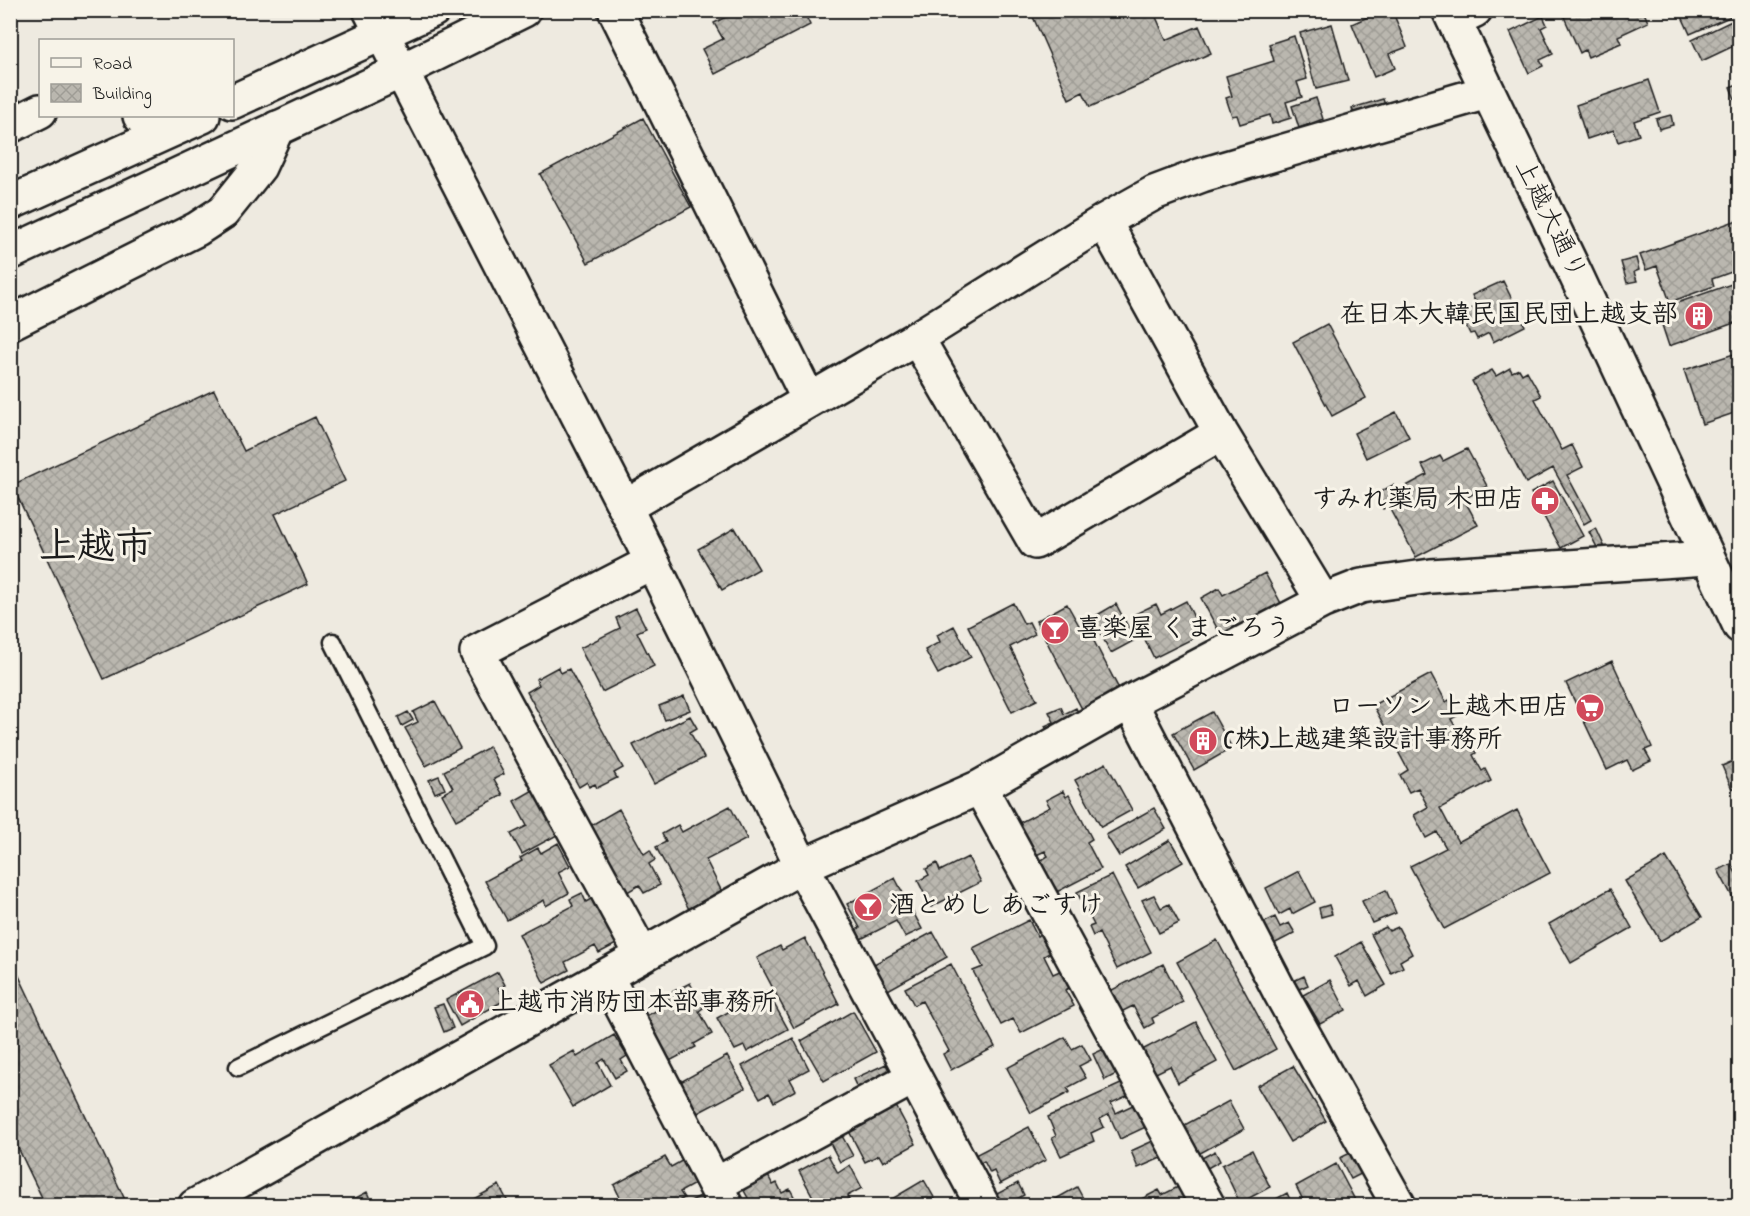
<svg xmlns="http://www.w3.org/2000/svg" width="1750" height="1216" font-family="'Indie Flower','Klee One',sans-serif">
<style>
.building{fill:url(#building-cross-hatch);stroke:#1c1c1c;stroke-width:1.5}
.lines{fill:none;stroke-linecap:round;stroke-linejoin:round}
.service-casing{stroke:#1c1c1c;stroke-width:21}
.minor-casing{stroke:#1c1c1c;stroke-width:38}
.tertiary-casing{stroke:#1c1c1c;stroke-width:38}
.secondary-casing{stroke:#1c1c1c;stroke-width:38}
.service{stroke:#f7f3e8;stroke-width:16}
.minor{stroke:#f7f3e8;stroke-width:33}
.tertiary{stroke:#f7f3e8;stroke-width:33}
.secondary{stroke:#f7f3e8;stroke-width:33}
.labels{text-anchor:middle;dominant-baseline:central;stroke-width:6;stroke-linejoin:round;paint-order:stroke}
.street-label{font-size:26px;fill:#1c1c1c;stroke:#f7f3e8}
.poi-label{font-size:26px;font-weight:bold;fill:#1c1c1c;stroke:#f7f3e8;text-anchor:start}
.town-label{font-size:38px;font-weight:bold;fill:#1c1c1c;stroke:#f7f3e8}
</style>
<defs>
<pattern id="building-cross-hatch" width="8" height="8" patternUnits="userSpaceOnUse" patternTransform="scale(1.5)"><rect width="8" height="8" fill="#bab7af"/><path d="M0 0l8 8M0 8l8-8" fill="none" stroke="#9f9d96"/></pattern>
</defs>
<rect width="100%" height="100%" fill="#eeeae0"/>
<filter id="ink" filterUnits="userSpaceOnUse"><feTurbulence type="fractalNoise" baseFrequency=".0167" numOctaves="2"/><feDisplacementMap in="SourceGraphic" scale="12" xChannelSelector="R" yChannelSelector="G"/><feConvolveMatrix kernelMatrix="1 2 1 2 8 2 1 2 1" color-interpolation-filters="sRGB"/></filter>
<g filter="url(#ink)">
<!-- building -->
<path class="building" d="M739,10H803L810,25L715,74L702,49L723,39L714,23Z
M1030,10H1153L1166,40L1199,26L1211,53L1090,107L1083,92L1069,99Z
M1383,10H1392L1407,47L1389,54L1395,68L1374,77L1352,24Z
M1561,10H1643L1648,22L1618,36L1621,43L1588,57L1585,50L1580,53Z
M1679,10H1732L1734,15L1690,34Z
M1543,16L1547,25L1541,28L1553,54L1540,60L1543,66L1529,73L1510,32Z
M1740,17V43L1702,61L1692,40Z
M1332,24L1348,81L1316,89L1300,33Z
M1294,36L1307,79L1297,82L1302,97L1286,102L1291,118L1272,124L1270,115L1240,124L1237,115L1232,116L1226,98L1232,96L1226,76L1274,61L1269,44Z
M1649,80L1660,112L1634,121L1639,135L1618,142L1614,130L1587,139L1576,105Z
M1740,83V111L1730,87Z
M1316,98L1323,119L1299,128L1292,106Z
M1383,99L1388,114L1357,124L1352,108Z
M1671,115L1673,125L1659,129L1656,119Z
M643,118L691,207L588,263L540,174Z
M1740,219V269L1712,279L1714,286L1670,302L1657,266L1646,270L1640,255Z
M1636,258L1639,270L1634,272L1637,281L1627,283L1621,262Z
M1503,281L1525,326L1493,342L1489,333L1477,339L1474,333L1470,334L1463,320L1469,318L1466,311L1477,306L1472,295Z
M1740,281V321L1669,346L1657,310Z
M1327,324L1366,398L1332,416L1293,342Z
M1740,352V411L1702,424L1684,370Z
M1510,368L1512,372L1519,369L1522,374L1527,371L1541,396L1535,399L1562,450L1572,445L1583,467L1567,475L1591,520L1584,524L1553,468L1526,483L1472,381L1492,370L1496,376Z
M214,390L244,451L315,417L345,481L275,514L308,584L104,679L12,485Z
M1396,412L1409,437L1366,458L1354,433Z
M1467,449L1487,486L1464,499L1478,525L1416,557L1388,506L1383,509L1376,494L1393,485L1397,491L1427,475L1422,465L1440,456L1443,461Z
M1553,481L1583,536L1561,548L1531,493Z
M735,528L759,569L722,590L698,549Z
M1596,528L1606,550L1600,553L1589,532Z
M1265,573L1285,611L1225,643L1201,598L1219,588L1223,595Z
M1186,601L1202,634L1154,658L1133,615L1156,604L1161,614Z
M1013,603L1024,624L1029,622L1035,634L1010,647L1037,700L1012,712L968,626Z
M1067,604L1080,627L1085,624L1119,689L1082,709L1036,621Z
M1116,604L1135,640L1111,653L1092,618Z
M636,608L646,628L637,632L654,666L602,692L580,648L620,628L616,618Z
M954,626L971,657L938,674L925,650L940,642L937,635Z
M1612,661L1652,747L1645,750L1651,761L1632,770L1627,760L1607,770L1566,683Z
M558,667L561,673L569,669L623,768L614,773L617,778L597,788L595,784L589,787L587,782L579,787L527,692L539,685L536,679Z
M1431,674L1446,702L1449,700L1457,716L1451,719L1463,740L1468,737L1476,753L1473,755L1482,771L1485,769L1491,781L1440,808L1458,842L1517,810L1550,873L1444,929L1410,866L1446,848L1437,832L1426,838L1414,815L1428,807L1418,788L1409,792L1400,775L1408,770L1373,705Z
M684,696L690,710L665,720L659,706Z
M435,701L460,748L426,766L405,728L418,722L413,712Z
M1061,707L1064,714L1076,708L1083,723L1052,742L1045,726L1054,722L1049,712Z
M408,712L413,720L402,726L398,717Z
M1212,712L1232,748L1194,770L1173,733Z
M690,716L697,728L690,732L704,758L654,784L633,745Z
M489,747L504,774L494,779L503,795L456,820L442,794L453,788L444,771Z
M1740,758V785L1732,789L1722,766Z
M1106,763L1132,810L1101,827L1075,780Z
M439,776L445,789L435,793L429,780Z
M535,789L559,834L522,854L511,834L527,826L514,801Z
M1063,791L1066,797L1069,795L1092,839L1087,842L1101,869L1051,895L1046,885L1051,883L1040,861L1048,856L1045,851L1032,857L1015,825L1050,807L1046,800Z
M730,806L747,839L706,860L724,896L691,913L656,847L666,842L662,834L678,825L682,832Z
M1154,808L1166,829L1119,856L1106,835Z
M619,809L644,854L650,850L655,860L649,864L660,885L644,893L639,885L624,894L588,827Z
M1170,840L1183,862L1138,888L1125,867Z
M558,843L570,866L558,872L569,893L546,906L544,900L507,920L485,881L522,861L520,858L538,848L541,853Z
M968,857L981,882L931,907L918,881L929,875L926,869L937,863L940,871Z
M1666,857L1702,917L1660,941L1625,881Z
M1731,864L1740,881V894L1733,898L1718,870Z
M1299,871L1315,902L1292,914L1290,909L1279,915L1266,888Z
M1112,875L1151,952L1117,969L1099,933L1093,936L1089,927L1094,925L1077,892Z
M895,878L922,929L905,937L896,921L857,941L852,932L860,928L847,904Z
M1610,889L1632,928L1571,963L1549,924Z
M1386,890L1396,913L1372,923L1362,901Z
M582,893L586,902L596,896L620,942L599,953L595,946L565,962L569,970L544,983L519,934L573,906L570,899Z
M1154,895L1161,908L1169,904L1179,923L1159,933L1142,900Z
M1329,905L1332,914L1321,917L1319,908Z
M1275,917L1280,927L1289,923L1295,933L1272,945L1261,924Z
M1029,920L1037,936L1041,933L1051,952L1044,956L1053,974L1062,970L1071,987L1065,990L1074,1006L1021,1033L1013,1019L1001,1025L973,971L983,967L973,948Z
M1386,927L1389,931L1398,927L1412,954L1400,961L1403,967L1391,973L1371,934Z
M933,932L947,957L888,990L874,964Z
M805,938L839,1004L794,1028L757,958L780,946L782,950Z
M1217,940L1276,1049L1236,1071L1177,962Z
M1361,942L1386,985L1367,996L1359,981L1351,986L1335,957Z
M10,957L128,1206H46L10,1131Z
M951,964L995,1047L951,1070L943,1054L949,1051L922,1001L914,1005L905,988Z
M1163,964L1183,1002L1152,1018L1154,1023L1145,1028L1133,1006L1117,1014L1106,993Z
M498,972L505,985L498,988L505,1000L460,1026L446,1000Z
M1304,976L1308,985L1297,990L1293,981Z
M1330,980L1346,1010L1320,1024L1303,995Z
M690,983L703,1008L699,1011L712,1034L694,1044L696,1047L664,1064L644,1028L651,1025L646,1016L671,1003L666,995Z
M767,991L788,1029L747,1052L744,1046L735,1050L717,1018Z
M443,1004L453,1028L444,1032L434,1007Z
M853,1011L876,1052L824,1081L801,1041Z
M1196,1022L1217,1062L1178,1083L1170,1066L1152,1075L1140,1051Z
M614,1035L627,1056L621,1060L627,1071L615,1078L604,1059L598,1063L610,1085L573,1107L549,1065L574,1051L577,1057Z
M1065,1037L1072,1049L1082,1044L1091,1060L1079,1066L1086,1078L1067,1088L1070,1092L1031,1113L1007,1068Z
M793,1038L809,1069L790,1079L796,1090L774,1102L769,1093L760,1098L742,1066Z
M1108,1047L1120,1072L1105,1080L1093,1054Z
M727,1056L745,1088L692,1116L675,1085Z
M886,1064L893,1080L860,1094L853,1079Z
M1293,1066L1326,1121L1290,1142L1257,1086Z
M1123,1083L1129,1095L1111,1103L1116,1113L1137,1103L1148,1126L1120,1139L1109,1114L1100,1119L1104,1127L1091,1133L1094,1141L1061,1156L1052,1138L1056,1136L1048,1117Z
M1229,1101L1244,1129L1195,1156L1179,1128Z
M896,1106L916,1144L883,1162L879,1155L865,1162L849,1131Z
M1029,1127L1046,1160L1000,1184L994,1171L990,1173L984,1161L977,1165L973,1156Z
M841,1134L853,1156L840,1162L829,1141Z
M1155,1140L1163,1157L1138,1168L1131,1151Z
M1252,1150L1270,1187L1240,1203L1222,1165Z
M1356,1150L1367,1171L1351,1179L1340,1158Z
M1215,1151L1220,1161L1204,1170L1198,1160Z
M828,1155L838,1173L850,1165L862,1188L847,1196L852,1206H818L799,1171Z
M665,1157L671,1167L687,1158L700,1181L680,1192L684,1198L670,1206H624L614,1185Z
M1336,1164L1355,1200L1345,1206H1342L1340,1202L1333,1206H1306L1296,1186Z
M766,1172L773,1185L777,1183L782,1193L790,1189L799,1206H745L743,1201L748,1198L741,1185Z
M924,1180L939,1206H880Z
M1018,1183L1024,1195L1005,1206H999L993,1196Z
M499,1185L510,1206H461Z
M1077,1187L1087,1206H1043Z
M1178,1187L1188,1206H1128L1159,1190L1162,1195Z
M367,1192L373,1206H341Z
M706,1193L712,1206H681Z
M1287,1193L1293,1206H1263Z"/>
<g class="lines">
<!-- service casing -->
<g class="service-casing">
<path id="service" d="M238,1067L485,946L333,642"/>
</g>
<!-- minor casing -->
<g class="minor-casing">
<path id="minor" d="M615,10L809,400
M1454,20L1475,10
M140,116L159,135
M10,126L40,111
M1104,221L1154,193L1202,175L1487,92
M10,323L197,229L223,212L259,167L277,128
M917,338L1035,542L1221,433
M625,507L917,338L1104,221L1221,433L1323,601
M1130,702L1280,992L1399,1206
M980,787L1208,1206
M802,866L980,787L1130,702L1323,601L1361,586L1431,576L1707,558
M642,955L477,652L652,562
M606,976L726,1206
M715,1185L914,1077"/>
</g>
<!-- tertiary casing -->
<g class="tertiary-casing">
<path id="tertiary" d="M370,10L625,507L802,866L983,1206
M232,102L433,10
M10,203L203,116
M10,253L401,71L524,10
M195,1206L802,866"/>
</g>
<!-- secondary casing -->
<g class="secondary-casing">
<path id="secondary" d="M1449,10L1576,275L1740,626"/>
</g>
<!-- service -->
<use href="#service" class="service"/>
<!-- minor -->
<use href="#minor" class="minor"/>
<!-- tertiary -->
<use href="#tertiary" class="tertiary"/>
<!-- secondary -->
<use href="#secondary" class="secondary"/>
</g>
</g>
<!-- icons -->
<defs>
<g id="building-disc" transform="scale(1.5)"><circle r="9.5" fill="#d1495b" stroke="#f7f3e8"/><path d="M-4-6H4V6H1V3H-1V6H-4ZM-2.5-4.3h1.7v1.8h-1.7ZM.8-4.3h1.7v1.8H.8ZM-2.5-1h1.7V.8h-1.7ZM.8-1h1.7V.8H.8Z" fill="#fff"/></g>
<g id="pharmacy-disc" transform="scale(1.5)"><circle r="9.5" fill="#d1495b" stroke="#f7f3e8"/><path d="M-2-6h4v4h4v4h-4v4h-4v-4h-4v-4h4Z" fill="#fff"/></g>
<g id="bar-disc" transform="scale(1.5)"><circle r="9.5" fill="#d1495b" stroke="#f7f3e8"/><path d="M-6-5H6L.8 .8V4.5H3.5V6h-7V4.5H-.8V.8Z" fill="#fff"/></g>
<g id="supermarket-disc" transform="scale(1.5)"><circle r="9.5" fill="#d1495b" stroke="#f7f3e8"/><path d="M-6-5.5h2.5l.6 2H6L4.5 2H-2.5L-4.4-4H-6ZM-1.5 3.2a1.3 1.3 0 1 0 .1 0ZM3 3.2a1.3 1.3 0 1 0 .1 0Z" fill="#fff"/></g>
<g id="civic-disc" transform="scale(1.5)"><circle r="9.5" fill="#d1495b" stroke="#f7f3e8"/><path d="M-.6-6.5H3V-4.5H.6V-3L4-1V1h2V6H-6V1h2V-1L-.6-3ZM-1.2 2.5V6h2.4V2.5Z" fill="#fff"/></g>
</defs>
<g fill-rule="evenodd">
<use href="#building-disc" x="1699" y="316"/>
<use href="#pharmacy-disc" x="1545" y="501"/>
<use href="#bar-disc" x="1055" y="630"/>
<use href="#supermarket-disc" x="1590" y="708"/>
<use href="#building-disc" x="1203" y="741"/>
<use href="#bar-disc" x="868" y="907"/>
<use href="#civic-disc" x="470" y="1004"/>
</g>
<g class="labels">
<!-- street labels -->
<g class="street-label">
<text transform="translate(1549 220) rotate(64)">上越大通り</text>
</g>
<!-- poi labels -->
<g class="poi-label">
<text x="1678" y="316" text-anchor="end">在日本大韓民国民団上越支部</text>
<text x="1524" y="501" text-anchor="end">すみれ薬局 木田店</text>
<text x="1076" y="630">喜楽屋 くまごろう</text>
<text x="1569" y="708" text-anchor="end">ローソン 上越木田店</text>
<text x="1224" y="741">(株)上越建築設計事務所</text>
<text x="889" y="907">酒とめし あごすけ</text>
<text x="491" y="1004">上越市消防団本部事務所</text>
</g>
<!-- town labels -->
<g class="town-label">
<text x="96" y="549">上越市</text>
</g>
</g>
<!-- margin -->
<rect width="1750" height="1216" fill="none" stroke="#f7f3e8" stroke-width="36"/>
<rect x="18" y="18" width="1714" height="1180" fill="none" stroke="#1c1c1c" stroke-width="2" filter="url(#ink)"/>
<!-- legend -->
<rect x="39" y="39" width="195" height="78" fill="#f7f3e8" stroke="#9f9d96" stroke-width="1.5"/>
<rect x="51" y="58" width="30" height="9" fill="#f7f3e8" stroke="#9f9d96" stroke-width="1.5"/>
<text x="93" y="69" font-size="18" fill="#1c1c1c">Road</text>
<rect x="51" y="84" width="30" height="18" fill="url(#building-cross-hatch)" stroke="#9f9d96" stroke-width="1.5"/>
<text x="93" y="99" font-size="18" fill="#1c1c1c">Building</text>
</svg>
